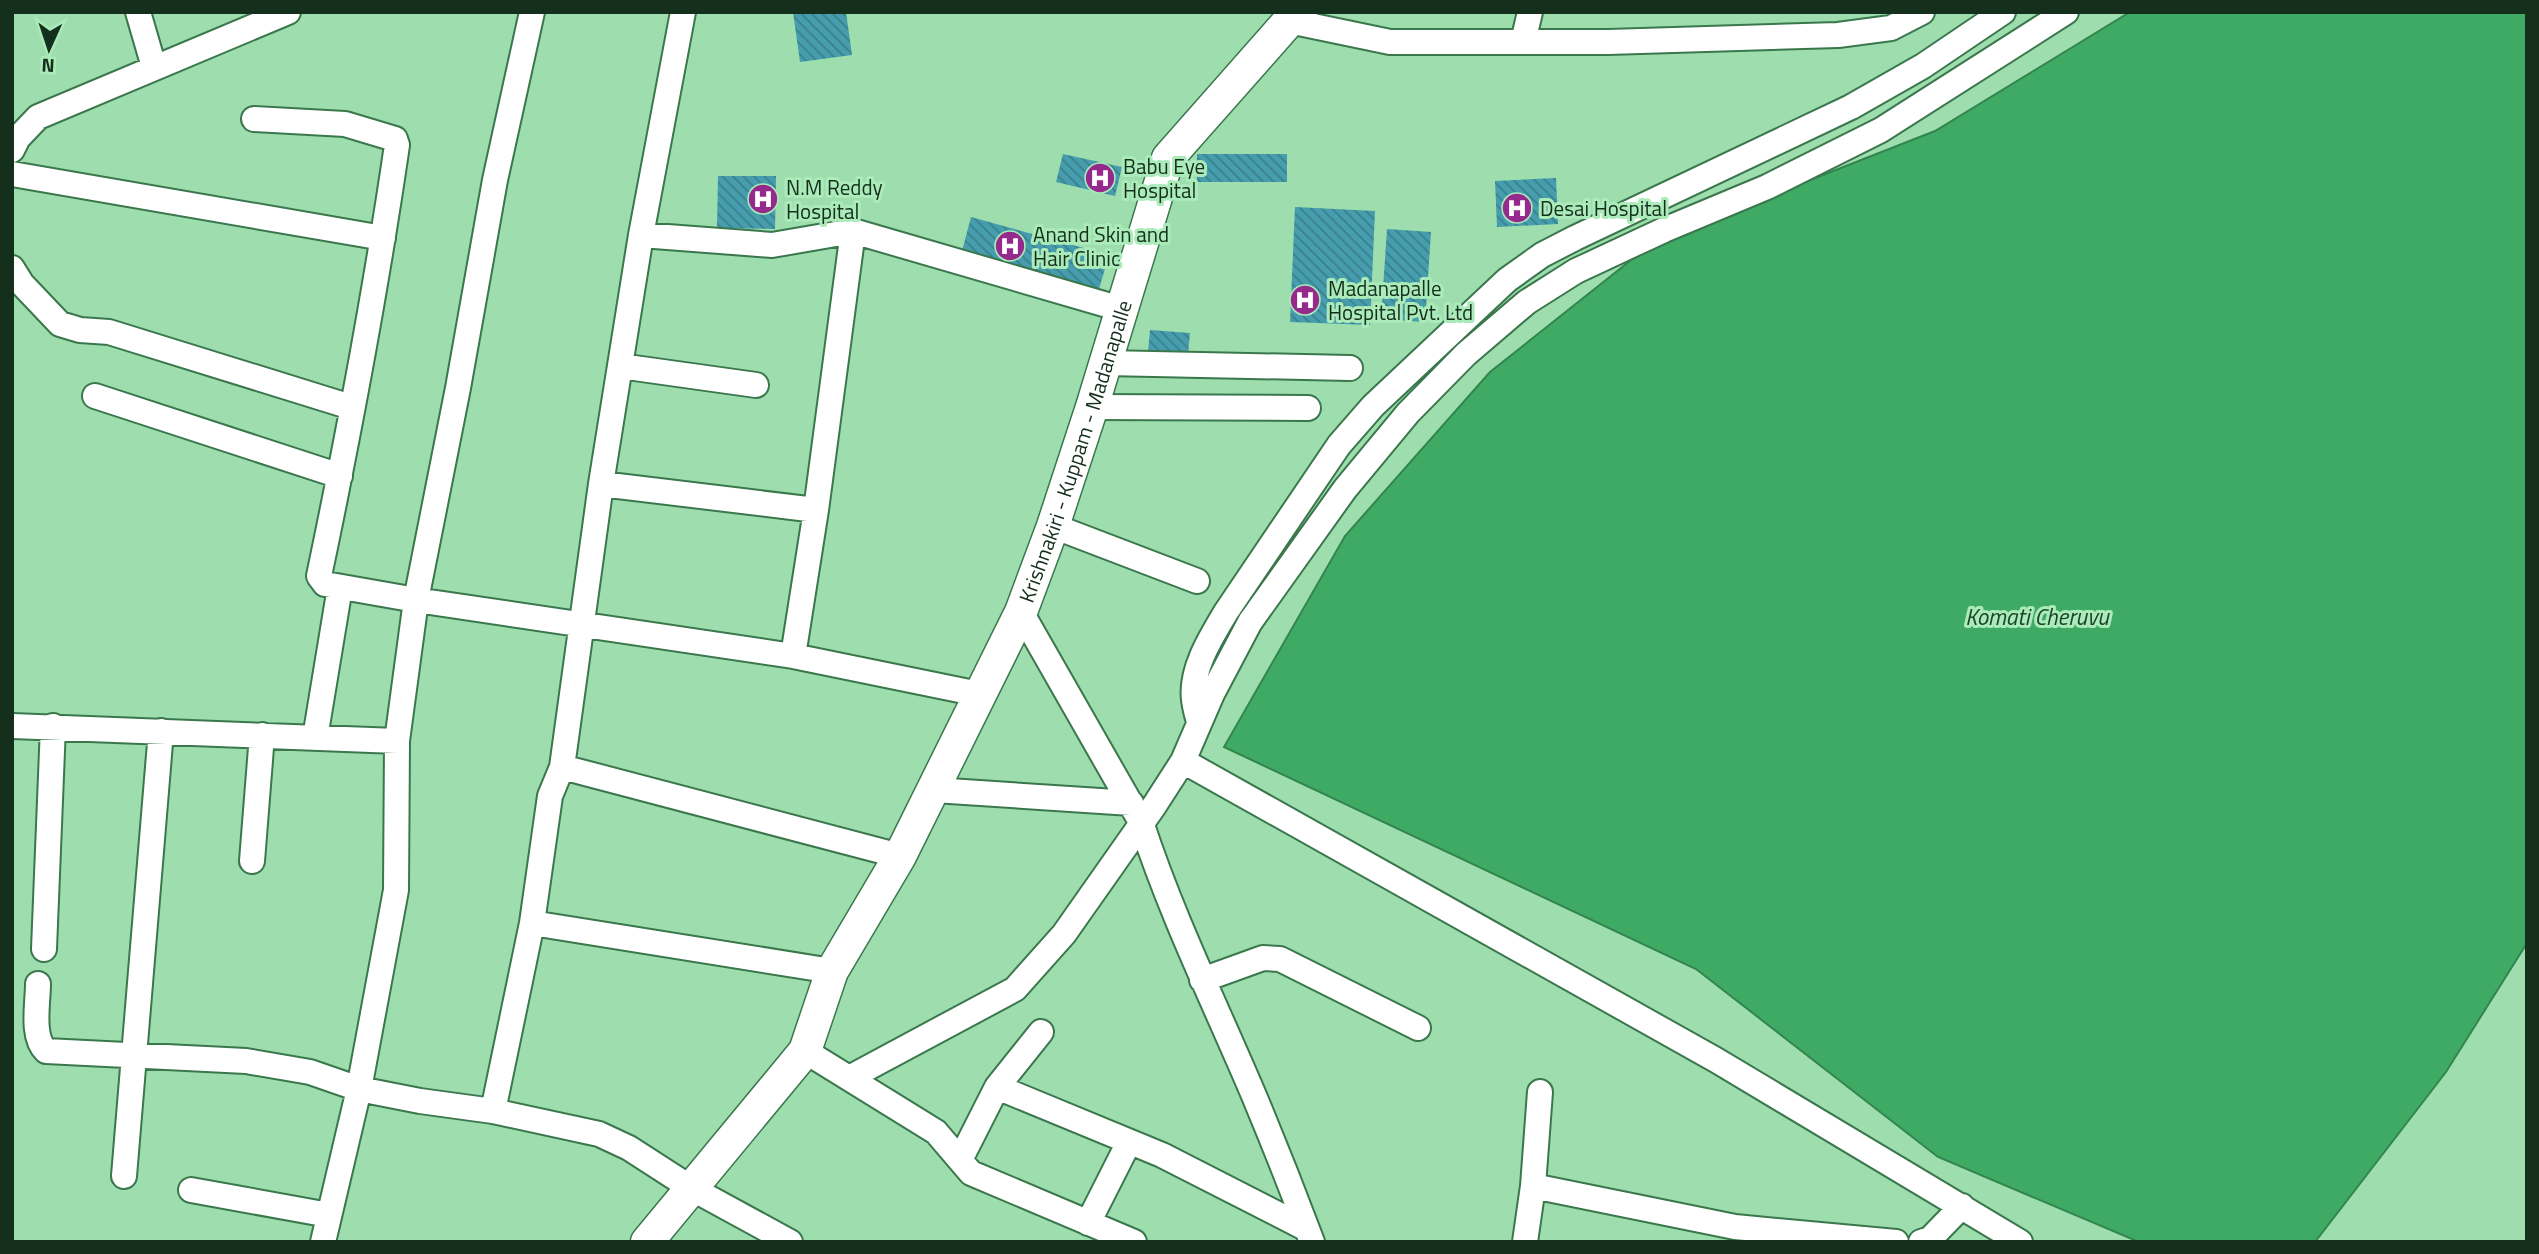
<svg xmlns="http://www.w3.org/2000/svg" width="2539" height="1254" font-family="'Titillium Web',sans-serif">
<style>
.water{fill:#3faa64;stroke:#32854f;stroke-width:2}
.building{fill:url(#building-back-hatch)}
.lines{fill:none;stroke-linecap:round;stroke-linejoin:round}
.minor-casing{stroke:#3a774c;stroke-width:28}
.major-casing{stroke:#3a774c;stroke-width:35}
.minor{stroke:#fff;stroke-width:24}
.major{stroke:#fff;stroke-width:32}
.labels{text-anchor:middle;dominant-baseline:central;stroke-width:6;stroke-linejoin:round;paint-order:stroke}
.poi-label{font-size:21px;fill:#152f1d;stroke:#abebba;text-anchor:start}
.street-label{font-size:21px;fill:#152f1d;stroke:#abebba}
.water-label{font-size:23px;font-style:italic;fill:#1a4528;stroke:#abebba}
</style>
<defs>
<pattern id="building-back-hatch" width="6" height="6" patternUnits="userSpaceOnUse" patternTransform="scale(1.75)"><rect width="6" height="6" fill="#469dad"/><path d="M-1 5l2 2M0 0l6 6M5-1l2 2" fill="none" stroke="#39808c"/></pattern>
</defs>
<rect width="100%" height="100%" fill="#9edeae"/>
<!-- water -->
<path class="water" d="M2130,12H2527V943L2446,1072L2315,1242H2139L1938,1157L1696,969L1224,747L1345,536L1490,372L1655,241L1935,131Z"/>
<!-- building -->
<path class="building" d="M793,12H846L852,55L800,62Z
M1063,154L1122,167L1115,196L1056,182Z
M1197,154H1287V182H1197Z
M718,176H776L775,229L717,228Z
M1556,178L1558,224L1497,227L1495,181Z
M1295,207L1375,211L1370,325L1290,322Z
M971,217L1109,255L1099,289L962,251Z
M1387,229L1431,232L1425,322L1381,319Z
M1150,330L1190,333L1188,355L1148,352Z"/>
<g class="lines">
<!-- minor casing -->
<g class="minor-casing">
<path id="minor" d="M138,12L154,67
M1289,21L1390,42H1608L1838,35L1891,28L1922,12
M1523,42L1530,12
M254,119L345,124L395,139L397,145C376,289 349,433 319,576L325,584L416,600L458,388L495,180L532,12
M12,150L18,138L38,117L288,12
M12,174L383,238
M853,231L816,510L601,484L562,767L900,856
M641,235L772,245L853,231L1121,309
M12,268L22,284L60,324L80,330L109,332L351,407
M1106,363L1350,368
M620,366L756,385
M95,396L340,476
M1092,407L1308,408
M601,484L641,235L683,12
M1053,526L1197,581
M1021,612L1141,822C1172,917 1216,1006 1255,1098C1275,1146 1294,1194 1312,1242
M793,656L816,510
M1199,722C1197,715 1195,707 1194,700C1190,670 1211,637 1226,612L1339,445L1373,406L1507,280L1542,255L1575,238L1851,107L1923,66L2003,12
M12,726L397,741L416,600L793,656L979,694
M315,738L340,587
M1183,761L1716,1060L2020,1242
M934,790L1131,803
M252,861L262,735
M532,923L832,971
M44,949L53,726
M1202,980L1263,958L1280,959L1418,1028
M38,984C38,1003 31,1037 46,1051L246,1061L310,1072L359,1089L420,1101L493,1111L599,1134L629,1148L691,1188L790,1242
M805,1051L936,1132L971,1173L1134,1242
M849,1078L1015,989L1064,934L1154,806L1183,761L1212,694L1250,622L1345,489L1408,413L1466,354L1527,302L1576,271L1664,230L1767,187L1881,130L2066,12
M997,1087L1041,1032
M493,1111L532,923L550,796L562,767
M960,1160L997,1087L1162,1155L1307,1229
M124,1176L161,731
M1533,1186L1540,1092
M191,1190L329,1215
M1088,1223L1129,1142
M323,1242L359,1089L396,890L397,741
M1525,1242L1533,1186L1735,1227L1896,1242
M1921,1242L1930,1239L1962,1206"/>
</g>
<!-- major casing -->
<g class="major-casing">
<g id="major">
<path id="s1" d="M647,1242L805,1051L832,971L900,856L1021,612L1053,526L1092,407L1168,158L1289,21L1301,12"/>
</g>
</g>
<!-- minor -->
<use href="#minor" class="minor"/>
<!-- major -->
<use href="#major" class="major"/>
</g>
<!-- icons -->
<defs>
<g id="hospital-disc" transform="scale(1.575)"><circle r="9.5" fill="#952a8c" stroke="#abebba"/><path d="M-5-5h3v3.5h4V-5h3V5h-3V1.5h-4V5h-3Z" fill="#fff"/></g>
</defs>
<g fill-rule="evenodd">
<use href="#hospital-disc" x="1100" y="178"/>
<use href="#hospital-disc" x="763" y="199"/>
<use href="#hospital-disc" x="1517" y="208"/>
<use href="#hospital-disc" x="1010" y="246"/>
<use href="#hospital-disc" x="1305" y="300"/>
</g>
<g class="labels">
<!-- poi labels -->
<g class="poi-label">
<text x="1123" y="166">Babu Eye<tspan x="1123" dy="24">Hospital</tspan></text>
<text x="786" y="187">N.M Reddy<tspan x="786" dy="24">Hospital</tspan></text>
<text x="1540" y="208">Desai Hospital</text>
<text x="1033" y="234">Anand Skin and<tspan x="1033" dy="24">Hair Clinic</tspan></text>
<text x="1328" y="288">Madanapalle<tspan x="1328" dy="24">Hospital Pvt. Ltd</tspan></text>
</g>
<!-- street labels -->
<g class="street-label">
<text stroke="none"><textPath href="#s1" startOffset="908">Krishnakiri - Kuppam - Madanapalle</textPath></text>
</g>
<!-- water labels -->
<g class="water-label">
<text x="2037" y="616">Komati Cheruvu</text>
</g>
</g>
<!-- border -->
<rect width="2539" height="1254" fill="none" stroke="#152f1d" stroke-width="28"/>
<!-- north arrow -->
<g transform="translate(49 49) rotate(183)" stroke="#abebba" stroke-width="5" paint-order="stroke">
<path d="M0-5L12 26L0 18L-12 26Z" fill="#152f1d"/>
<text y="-10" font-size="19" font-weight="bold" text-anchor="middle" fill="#152f1d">N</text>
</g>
</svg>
